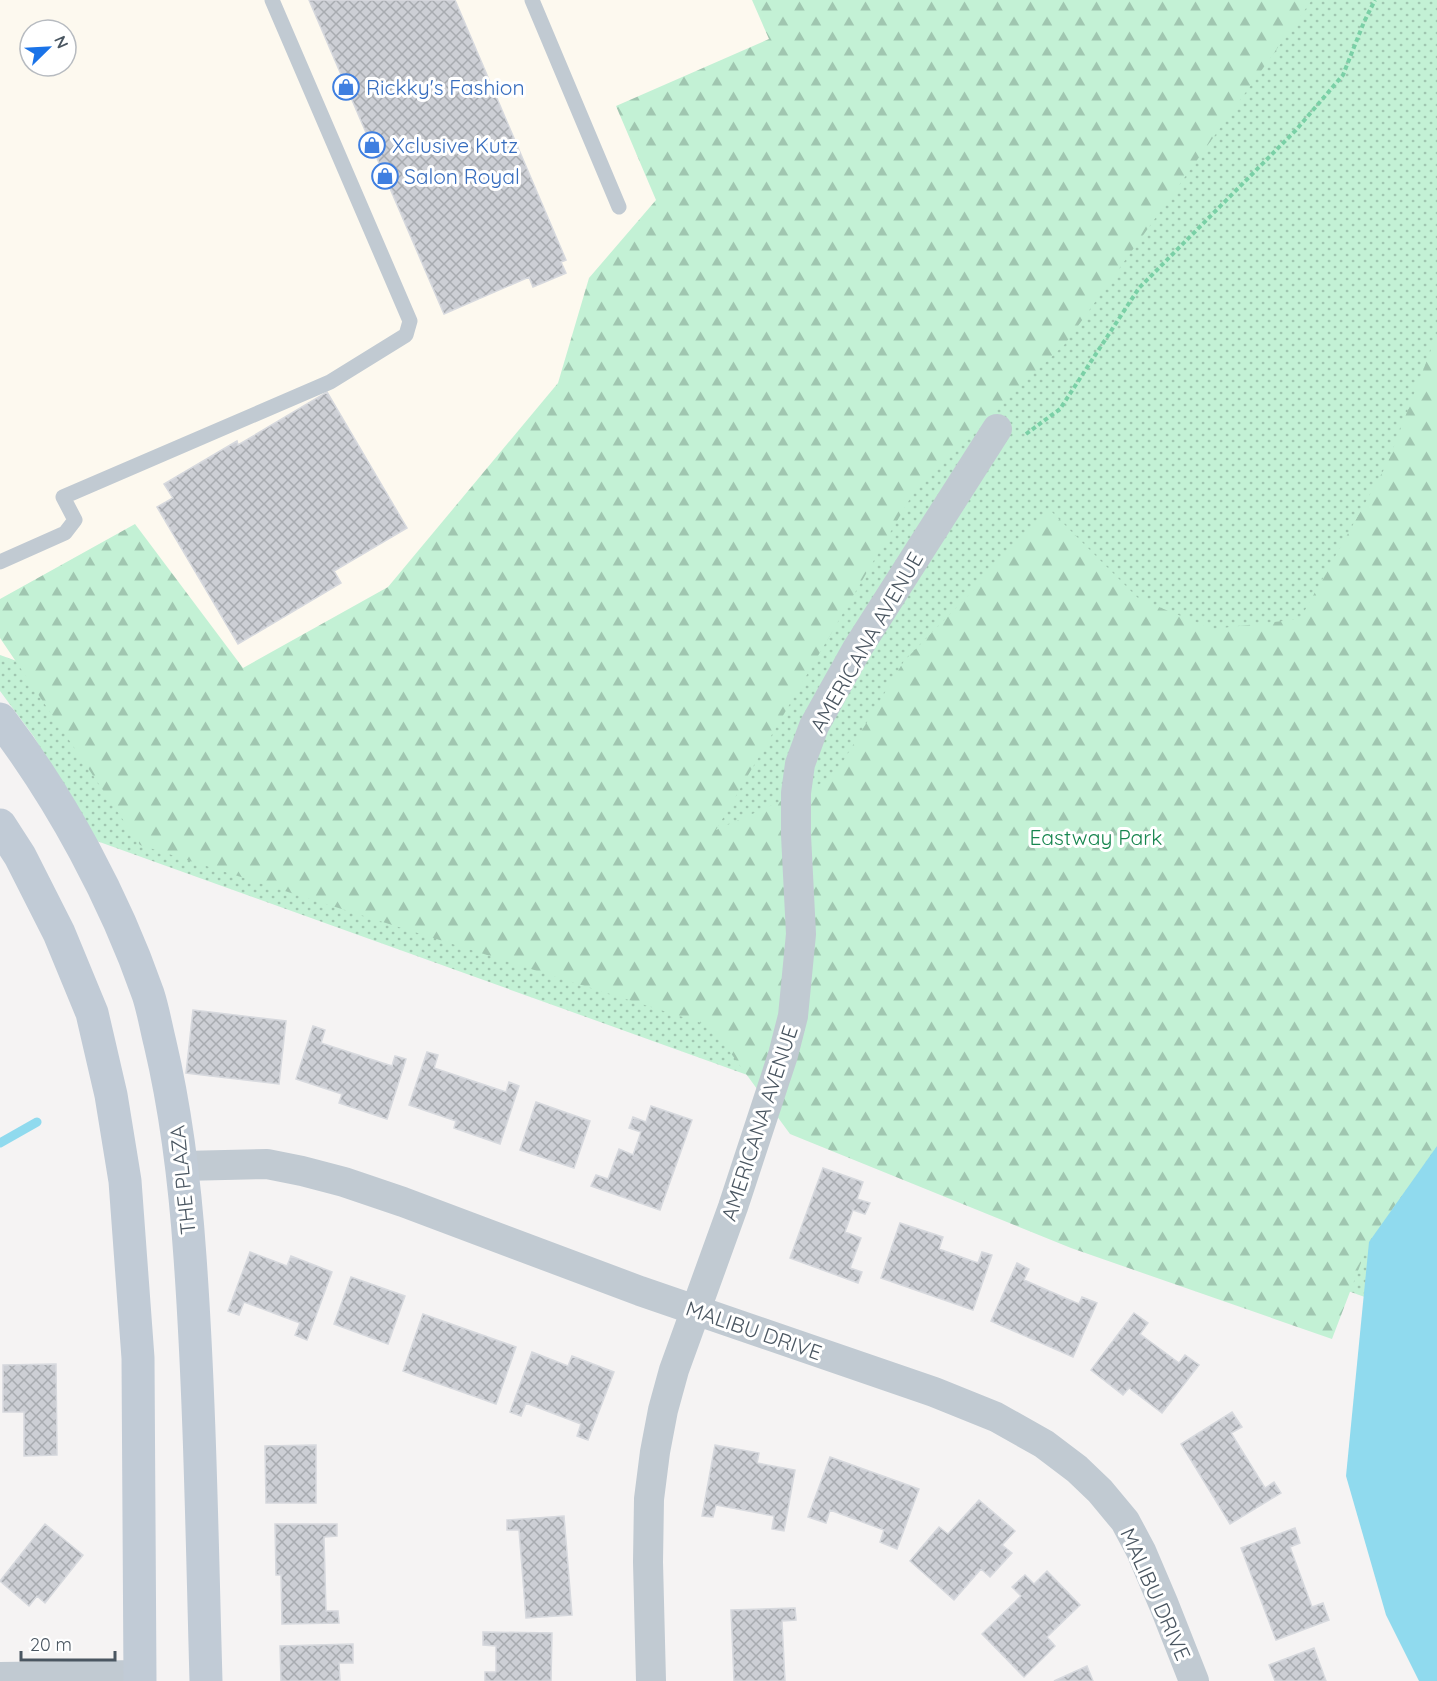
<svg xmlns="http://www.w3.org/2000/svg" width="1437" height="1681" font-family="Quicksand,sans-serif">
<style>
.commercial{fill:#fdf9ef;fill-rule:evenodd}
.grass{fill:url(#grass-dots)}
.forest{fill:url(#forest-firs)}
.water{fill:#90daee}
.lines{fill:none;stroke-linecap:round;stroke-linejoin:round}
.stream{stroke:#90daee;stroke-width:9}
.building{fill:url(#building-cross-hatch);stroke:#d7d9de;stroke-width:1.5}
.path{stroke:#7ad0a6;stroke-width:4;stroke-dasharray:4.5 3;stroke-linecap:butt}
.lane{stroke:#c1cad2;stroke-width:15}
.street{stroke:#c1cad2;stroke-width:30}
.secondary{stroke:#c1cbd6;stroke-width:33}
.labels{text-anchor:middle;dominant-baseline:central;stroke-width:6;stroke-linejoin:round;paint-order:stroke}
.shop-label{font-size:21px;fill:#366cbe;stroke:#fff;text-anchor:start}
.street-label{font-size:21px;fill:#4a5661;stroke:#fff}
.park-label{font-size:21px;fill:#17864f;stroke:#fff}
</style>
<defs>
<pattern id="grass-dots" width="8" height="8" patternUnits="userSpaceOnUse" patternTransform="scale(1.5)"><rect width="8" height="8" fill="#c3f1d5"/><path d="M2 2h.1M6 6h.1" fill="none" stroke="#a0c6b0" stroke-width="1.8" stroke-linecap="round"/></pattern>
<pattern id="forest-firs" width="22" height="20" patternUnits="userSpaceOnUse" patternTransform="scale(1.5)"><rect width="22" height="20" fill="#c3f1d5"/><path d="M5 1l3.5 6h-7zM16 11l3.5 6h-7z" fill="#a0c6b0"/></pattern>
<pattern id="building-cross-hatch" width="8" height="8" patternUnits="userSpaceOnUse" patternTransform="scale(1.5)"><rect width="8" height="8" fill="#cdcfd5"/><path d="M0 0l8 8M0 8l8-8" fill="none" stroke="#a8abb0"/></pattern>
</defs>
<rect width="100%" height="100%" fill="#f5f3f3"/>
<!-- commercial -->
<path class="commercial" d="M0,0H1223L658,892L0,655ZM30,30H66V66H30Z"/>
<!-- grass -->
<path class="grass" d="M1223,0H1437V1323L94,840L34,737L0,691V655L658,892Z"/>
<!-- forest -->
<path class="forest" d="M752,0H1312L1065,344L921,480L716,830L833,778L904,661L1051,511L1139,599L1213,629L1300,619L1387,464L1437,334V1146L1369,1242L1332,1339L1071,1248L790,1134L711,1026L140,845L0,638V599L135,524L243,668L388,587L558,383L589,278L656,200L616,106L769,39Z"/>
<!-- water -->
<path class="water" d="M1437,1146V1681H1419L1386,1615L1346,1476L1369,1242Z"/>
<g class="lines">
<!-- stream -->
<path class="stream" d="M0,1143L37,1122"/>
</g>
<!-- building -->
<path class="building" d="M309,0H455L566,260L561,262L566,273L533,287L529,277L444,314Z
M327,392L407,528L334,571L341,583L238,644L157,507L173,498L164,484L237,441L238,445Z
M193,1010L286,1021L279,1084L186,1073Z
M313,1026L325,1030L321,1043L392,1066L395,1056L406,1059L387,1119L339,1103L342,1094L296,1079Z
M427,1052L438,1055L434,1068L506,1092L509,1082L519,1086L500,1144L454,1128L456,1121L409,1105Z
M536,1102L590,1121L574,1168L520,1150Z
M651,1106L692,1120L660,1210L591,1186L596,1175L608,1179L619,1149L633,1155L641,1132L629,1128L633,1117L646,1122Z
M823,1168L863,1182L857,1199L870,1203L865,1214L853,1210L845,1232L861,1238L850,1268L862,1272L858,1283L790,1258Z
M900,1223L943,1237L939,1249L978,1263L982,1252L992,1255L973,1310L881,1278Z
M250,1252L287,1266L291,1256L332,1272L307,1340L295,1335L300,1323L244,1302L239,1315L228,1311Z
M1017,1263L1029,1269L1024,1280L1079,1304L1082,1297L1097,1303L1073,1357L991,1321Z
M351,1277L405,1296L388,1344L334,1324Z
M1134,1313L1148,1323L1140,1334L1179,1363L1185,1355L1199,1365L1162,1413L1129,1388L1123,1395L1091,1370Z
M423,1314L516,1347L496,1404L403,1371Z
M532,1352L568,1366L572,1356L614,1372L588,1440L577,1436L581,1424L526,1403L521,1416L510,1412Z
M56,1364L57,1455L24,1456V1412H3V1365Z
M1232,1412L1242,1427L1231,1433L1265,1488L1274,1482L1281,1493L1230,1524L1181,1444Z
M316,1445V1503H266L265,1446Z
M715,1445L759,1453L757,1463L795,1470L784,1531L772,1529L774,1516L716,1505L713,1517L702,1516Z
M830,1457L919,1489L897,1549L880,1542L884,1530L830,1510L826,1523L808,1517Z
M979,1500L1015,1531L1002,1545L1012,1553L990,1577L981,1569L954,1600L910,1561L939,1527L948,1534Z
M564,1516L572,1615L526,1618L519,1530H507V1520Z
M45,1524L83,1555L45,1603L37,1596L29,1606L0,1581Z
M275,1524H337V1536L324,1537L326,1611H338L339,1623L282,1624L281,1575H276Z
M1295,1528L1300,1543L1290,1547L1312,1607L1323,1603L1329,1620L1276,1640L1241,1548Z
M1047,1571L1080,1605L1047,1637L1055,1646L1024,1677L982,1634L1021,1596L1012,1587L1025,1575L1034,1584Z
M795,1608L796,1620L782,1621L785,1681H734L731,1610Z
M483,1632L552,1633L551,1681H485V1672H496V1646L483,1645Z
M353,1644V1663H339L340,1681H281L280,1646Z
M1314,1648L1326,1681H1275L1269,1665Z
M1087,1666L1093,1681H1054Z"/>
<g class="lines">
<!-- path -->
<path class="path" d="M1026,434L1060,409L1139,288L1296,130L1343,75L1364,22L1375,0"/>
<!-- lane -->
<path class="lane" d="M532,0L619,207
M0,562L65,533L75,520L63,497L330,382L406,335L410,321L272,0"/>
<!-- street -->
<path class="street" d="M183,1166L267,1164L302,1171L344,1182L403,1202L640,1291L934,1392L996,1417L1044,1444L1077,1469L1100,1491L1125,1521L1141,1551L1164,1605L1194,1681
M0,1677L140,1675
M651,1681L648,1562L649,1499L655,1452L663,1410L674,1370L733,1207L783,1055L793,1016L801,934L796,835V793L800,764L814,726L857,649L997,429"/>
<!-- secondary -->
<path class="secondary" d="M0,719C61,799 115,899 148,994C153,1009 156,1027 160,1043C177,1115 185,1184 190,1257C200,1398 202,1540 206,1681
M0,825L20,856L59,933L92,1013L111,1095L125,1181L138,1358L140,1681"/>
</g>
<!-- icons -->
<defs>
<g id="shop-ring" transform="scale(1.35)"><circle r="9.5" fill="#fff" stroke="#3f7fe0" stroke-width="1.5"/><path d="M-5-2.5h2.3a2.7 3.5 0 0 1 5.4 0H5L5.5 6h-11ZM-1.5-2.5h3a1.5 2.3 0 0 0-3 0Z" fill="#3f7fe0"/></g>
</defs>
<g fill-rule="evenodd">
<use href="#shop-ring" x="346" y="87"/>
<use href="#shop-ring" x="372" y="145"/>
<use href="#shop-ring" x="385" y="176"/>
</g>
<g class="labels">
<!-- shop labels -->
<g class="shop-label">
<text x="366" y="87">Rickky's Fashion</text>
<text x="392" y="145">Xclusive Kutz</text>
<text x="404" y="176">Salon Royal</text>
</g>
<!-- street labels -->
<g class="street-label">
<text transform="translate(866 642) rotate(-60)">AMERICANA AVENUE</text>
<text transform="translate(759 1123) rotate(-72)">AMERICANA AVENUE</text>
<text transform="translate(182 1180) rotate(-96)">THE PLAZA</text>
<text transform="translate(754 1330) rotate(19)">MALIBU DRIVE</text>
<text transform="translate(1156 1594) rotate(66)">MALIBU DRIVE</text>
</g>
<!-- park labels -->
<g class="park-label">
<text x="1096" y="837">Eastway Park</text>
</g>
</g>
<!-- north arrow -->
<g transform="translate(48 48) rotate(66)"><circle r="28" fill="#ffffff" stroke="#b7bbc0" stroke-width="1.5"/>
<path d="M0-4.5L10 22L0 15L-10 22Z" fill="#1a73e8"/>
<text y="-9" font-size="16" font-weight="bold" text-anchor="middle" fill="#4a5661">N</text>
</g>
<!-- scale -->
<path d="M21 1651v9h94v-9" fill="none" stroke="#4a5661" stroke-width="3"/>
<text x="30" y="1651" font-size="18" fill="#4a5661" stroke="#ffffff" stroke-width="4.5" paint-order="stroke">20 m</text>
</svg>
